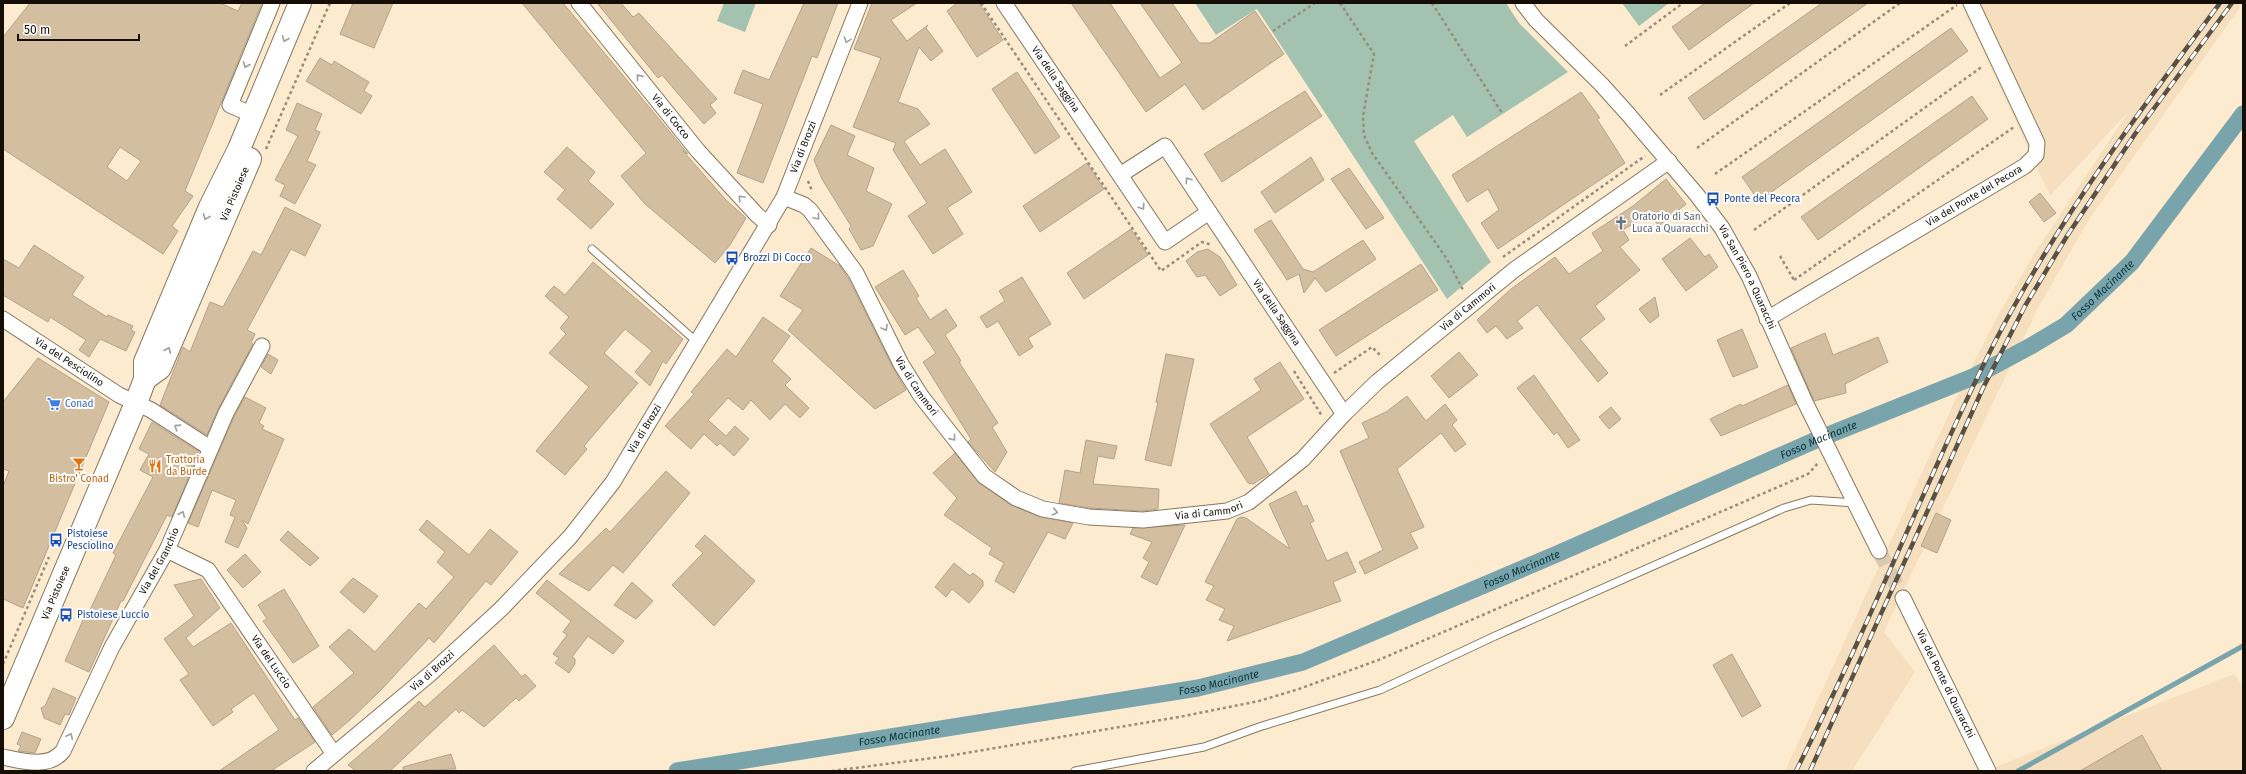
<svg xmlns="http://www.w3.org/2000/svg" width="2246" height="774" font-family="'Fira Sans',sans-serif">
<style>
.built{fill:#f6dfbe}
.green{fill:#a3c3b0}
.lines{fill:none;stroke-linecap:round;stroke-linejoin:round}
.stream{stroke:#79a4ac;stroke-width:5}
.canal{stroke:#79a4ac;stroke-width:17}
.building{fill:#d3bea0;stroke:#b4a38a;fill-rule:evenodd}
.street-tunnel{stroke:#dacab2;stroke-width:15;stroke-dasharray:15 8;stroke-linecap:butt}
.lane-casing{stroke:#87775f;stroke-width:9}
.street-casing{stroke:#87775f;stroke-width:17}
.primary-casing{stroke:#87775f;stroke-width:24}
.path{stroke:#998c79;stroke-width:2.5;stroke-dasharray:3 3;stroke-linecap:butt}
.lane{stroke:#fff;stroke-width:7}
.street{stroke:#fff;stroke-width:15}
.primary{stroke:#fff;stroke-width:22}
.rail-casing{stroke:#5b5143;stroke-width:4.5}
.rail{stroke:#fff;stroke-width:3;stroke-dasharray:9;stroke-linecap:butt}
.oneway{stroke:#a19f9b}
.labels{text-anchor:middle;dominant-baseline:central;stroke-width:4;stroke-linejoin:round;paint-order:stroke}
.street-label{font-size:10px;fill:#140e06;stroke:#fff}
.transit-label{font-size:10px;fill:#164399;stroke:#fff;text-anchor:start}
.worship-label{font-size:10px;fill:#5b616d;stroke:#fff;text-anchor:start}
.shop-label{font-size:10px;fill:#366cbe;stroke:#fff;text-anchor:start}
.food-label{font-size:10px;fill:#c56008;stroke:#fff;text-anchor:start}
.water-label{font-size:11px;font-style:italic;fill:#063239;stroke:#fff}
</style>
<rect width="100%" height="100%" fill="#fdebd0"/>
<!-- built -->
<path class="built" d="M1961,3H2243L2090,218L2039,306L1884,632L1915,672L1852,771H1785L1965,379L2001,310L2034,254L2129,111L2050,196Z
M2234,674L2243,686V771H1985Z"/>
<!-- green -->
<path class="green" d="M724,3H756L745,32L717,21Z
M1195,3H1506L1519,23L1568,72L1467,137L1453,115L1414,141L1491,262L1447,299L1257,9L1216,35Z
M1622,3H1669L1639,26Z"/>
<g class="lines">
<!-- stream -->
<path class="stream" d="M2018,771L2243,646"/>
<!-- canal -->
<path class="canal" id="s1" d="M677,771L1198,688L1303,662L1557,554L1816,440L1973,377L2031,346L2066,325L2132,262L2243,114"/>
</g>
<!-- building -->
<path class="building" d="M30,3H220L238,11L242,3H262L185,191L193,196L172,226L178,231L163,254L3,149V37ZM120,147L141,161L127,181L107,167Z
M353,3H393L374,48L340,34Z
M522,3H563L688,154L683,151L726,200L746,218L730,245L715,263L645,204L621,176L646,153Z
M597,3H621L633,17L639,13L717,99L710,105L716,113L704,124L662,75L658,78Z
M804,3H838L817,58L812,56L763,183L737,173L763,104L734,93L743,70L769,80Z
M872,3H917L891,20L907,41L928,25L926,28L943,51L931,61L919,47L898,102L918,109L930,124L904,141L920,165L945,149L972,192L947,208L963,234L933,254L908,216L927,203L893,150L896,143L853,127L881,58L854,49Z
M957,3H979L1003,40L977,57L947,11Z
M1071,3H1110L1160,78L1182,63L1140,3H1172L1199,43H1210L1255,11L1284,54L1203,110L1185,84L1146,112Z
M1705,3H1754L1689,50L1672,27Z
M1822,3H1868L1704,120L1688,98Z
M1951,28L1968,51L1759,201L1742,177Z
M320,58L332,65L334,61L369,82L364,91L372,96L361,114L306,81Z
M1017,72L1060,137L1035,154L992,89Z
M1305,91L1322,116L1222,182L1204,154Z
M1581,92L1600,118L1597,119L1625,163L1498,249L1481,223L1499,210L1488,189L1467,202L1452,175Z
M1972,96L1988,119L1818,240L1801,217Z
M297,103L322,114L315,130L320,132L307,161L316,165L295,204L280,196L285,185L275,180L298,136L286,130Z
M831,125L855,136L847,155L874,168L866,191L892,204L873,246L861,250L849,229L851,226L822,179L814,160Z
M567,147L595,172L588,181L614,204L591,229L557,199L565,190L544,172Z
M1311,157L1324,180L1275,213L1261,192Z
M1087,163L1104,189L1040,232L1023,206Z
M1349,168L1384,218L1366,229L1331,179Z
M1666,179L1686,204L1659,226L1649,214L1623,230L1629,240L1620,247L1640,270L1595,306L1605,319L1580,339L1608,373L1598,382L1537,305L1517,321L1523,328L1507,339L1496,326L1487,333L1477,320L1511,289L1555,257L1569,274L1603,251L1592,233L1633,206Z
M2040,193L2056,213L2044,222L2029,202Z
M285,207L321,225L305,256L291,249L247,330L255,334L251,343L253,344L218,409L207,435L160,405L183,347L190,352L210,302L223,307L253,251L261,255Z
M1271,220L1303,269L1313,272L1363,240L1376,259L1326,292L1315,278L1304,293L1299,274L1287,280L1254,230Z
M1131,229L1148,255L1084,299L1067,273Z
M1690,238L1705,257L1709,254L1718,267L1686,291L1662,259Z
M34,245L84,277L72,295L107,317L108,315L133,326L131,330L135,332L126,351L100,339L89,357L79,350L86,340L50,317L48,322L3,295V259L19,268Z
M811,248L840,266L848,278L893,368L906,390L875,409L788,330L803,310L780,296Z
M1208,249L1220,257L1237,285L1220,296L1205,275L1197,277L1186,261L1197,252Z
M593,262L683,339L666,364L663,361L650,386L635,372L652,351L625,329L604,353L638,383L584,446L587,449L565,475L536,451L589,387L549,353L566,334L560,328L569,317L545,296L554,286L565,295Z
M1421,264L1438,290L1336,356L1319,330Z
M903,270L919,296L916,298L930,320L946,309L957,326L945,335L961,361L959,362L998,423L992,427L1007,452L995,472L968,442L971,439L923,362L936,353L918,327L905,335L875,287Z
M1022,277L1051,324L1028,338L1033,347L1019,356L998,321L987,328L980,317L1005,301L999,291Z
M1655,297L1659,316L1650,323L1639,309Z
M763,317L790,336L772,361L791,379L785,385L809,408L800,418L785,404L770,420L751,400L743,410L728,398L708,420L726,436L735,426L749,439L734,456L720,443L717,446L704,434L691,449L665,426L694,394L691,392L727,349L736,357Z
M1742,329L1758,367L1733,377L1717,340Z
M1825,333L1833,355L1878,337L1888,362L1845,384L1846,393L1814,401L1791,348Z
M1459,352L1478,375L1449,398L1431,376Z
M268,354L278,360L271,374L261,367Z
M1166,354L1194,359L1171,466L1145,460L1158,402H1156Z
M38,358L109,402L23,608L3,599V486L9,471L3,469V402Z
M1280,362L1304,399L1247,437L1269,474L1253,484L1248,483L1210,424L1261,390L1254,379Z
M1534,375L1580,440L1568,448L1557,432L1554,435L1517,388Z
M1788,385L1796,404L1721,436L1710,419L1741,404L1742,406Z
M1407,396L1426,421L1445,404L1457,420L1452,425L1466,444L1455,452L1441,433L1397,469L1424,527L1410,533L1418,548L1365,574L1359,562L1383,550L1340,451L1369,438L1362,423L1386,412Z
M245,397L266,408L259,423L264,426L262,429L284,439L248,524L242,520L247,528L238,548L225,542L235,517L230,515L236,500L212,490L198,527L188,523L234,417Z
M1611,407L1621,419L1609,429L1599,417Z
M152,422L199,452L172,517L167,515L123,601H121L89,672L65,661L87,611L89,612L116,555L113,553L153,477L140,470L149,454L139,449Z
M1086,440L1117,446L1114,459L1098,456L1093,484L1159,489L1158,509L1143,511L1090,508L1059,503L1065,470L1080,473Z
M955,453L979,483L1011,505L1040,517L1073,523L1065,539L1048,532L1014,593L995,581L1004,563L989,554L992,548L944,515L957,498L933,473Z
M666,471L690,493L623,573L613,565L589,591L559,574L606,528L610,532Z
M1296,491L1303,507L1307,505L1314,521L1310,523L1327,561L1347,552L1356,572L1333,582L1341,601L1227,641L1234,626L1219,620L1225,609L1206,600L1214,586L1205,582L1237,519L1241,517L1246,518L1290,549L1269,504Z
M1936,513L1951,520L1937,553L1921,546Z
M427,520L469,555L490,529L518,552L491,585L486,581L434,643L429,638L381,690L350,720L332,735L313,707L354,673L329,647L349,629L375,652L419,603L426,609L454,577L437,562L445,552L419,530Z
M1185,525L1157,585L1141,577L1149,562L1143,558L1152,542L1130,534L1133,528Z
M288,531L319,558L310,566L280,540Z
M705,535L755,581L714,626L672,585L703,553L695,546Z
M245,554L261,572L243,588L227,570Z
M954,563L970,576L973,573L983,581V586L969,603L952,589L946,597L935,587Z
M353,578L378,596L364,613L340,592Z
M201,579L220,608L186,638L193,647L231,623L295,720L298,718L315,742L271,771H219L279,730L254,693L231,709L233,712L213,726L180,680L189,674L164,639L194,616L174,585Z
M547,580L624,641L613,654L588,636L572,657L575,659V664L569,673L555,663L559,658L553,654L567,635L563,632L571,621L536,593Z
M632,582L653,601L636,619L614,605Z
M284,589L319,646L293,663L263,621L267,619L258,605Z
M494,645L522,677L525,674L536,686L519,701L516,698L484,727L462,710L459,713L456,709L390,771H356L348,765L377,740L419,701L425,707Z
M1732,654L1761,706L1742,717L1713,665Z
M53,688L76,698L69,715L65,714L60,725L44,718L41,708L45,706Z
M22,732L41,739L35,753L18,751L21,746L17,744Z
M2142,735L2162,771H2080Z
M451,754L456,769L403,771V767Z"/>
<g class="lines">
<!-- street-tunnel -->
<path class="street-tunnel" d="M1879,551L1903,598"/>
<!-- lane casing -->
<g class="lane-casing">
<path id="lane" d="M592,249L697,342
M1075,771L1204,747L1259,727L1380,690L1495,636L1784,508L1811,500L1856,503"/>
</g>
<!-- street casing -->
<g class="street-casing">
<g id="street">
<path id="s2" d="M579,3L698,151L757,215L769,225"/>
<path id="s3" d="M1004,3L1165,242L1209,212"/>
<path id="s4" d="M1523,3L1536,20L1601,84L1628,114L1697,195L1722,228L1749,276L1805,402L1879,551"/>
<path d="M253,115L230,105L272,3"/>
<path id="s5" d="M1120,175L1165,146L1344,414"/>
<path id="s6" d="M784,197L804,205L810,210L856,273L901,364L921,396L984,476L1016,498L1043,509L1089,517L1143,520L1227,511L1249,502L1303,459L1344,414L1377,382L1514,270L1669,161"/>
<path id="s7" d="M3,319L119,395L151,410L210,448"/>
<path id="s8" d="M1767,319L2025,166L2036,155L2037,143L1971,3"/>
<path id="s9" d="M167,550L208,570L334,754"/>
<path id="s10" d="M1903,598L1988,771"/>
<path id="s11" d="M3,757C22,761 49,769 63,751L112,647L167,550L226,413L262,346"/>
<path id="s12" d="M314,771L430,674L501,609L570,537L613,482L784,197L860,3"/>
</g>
</g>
<!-- primary casing -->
<g class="primary-casing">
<g id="primary">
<path id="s13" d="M145,379L160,368L250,159"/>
<path id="s14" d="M3,718L136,403L145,379V362L210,207L239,149L300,3"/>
</g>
</g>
<!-- path -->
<path class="path" d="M981,3L1161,271L1202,242L1212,245
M1340,3L1374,54L1363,116L1364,135L1372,153L1447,259L1463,290
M1432,3L1502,113
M1273,31L1315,3
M1625,46L1683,3
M1660,95L1790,3
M1697,148L1900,3
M266,149L330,3
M1715,174L1957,5
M808,181L812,191
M1754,230L1983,66
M1780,256L1794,280
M1503,257L1645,156
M1794,280L2014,127
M1294,371L1322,416
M1334,373L1372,347L1382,357
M3,664L49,557
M832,771L948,756L1179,717L1259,701L1299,689L1381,659L1808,474L1819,462"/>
<!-- lane -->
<use href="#lane" class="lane"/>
<!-- street -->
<use href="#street" class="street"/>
<!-- primary -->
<use href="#primary" class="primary"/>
<!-- rail casing -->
<g class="rail-casing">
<path id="rail" d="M1796,771C1848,668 1893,562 1940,458C1959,416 1978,374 1999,334C2061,216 2141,109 2220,3
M1810,771L1983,388L2025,306L2067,236L2135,134L2232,3"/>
</g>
<!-- rail -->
<use href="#rail" class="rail"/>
</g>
<!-- one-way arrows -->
<defs><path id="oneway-chevron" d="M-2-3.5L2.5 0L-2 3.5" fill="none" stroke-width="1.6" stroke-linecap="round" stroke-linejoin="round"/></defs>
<g class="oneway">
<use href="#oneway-chevron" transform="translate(285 39) rotate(113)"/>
<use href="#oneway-chevron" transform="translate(847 40) rotate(110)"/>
<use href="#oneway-chevron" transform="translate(246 65) rotate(113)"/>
<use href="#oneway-chevron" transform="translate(639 77) rotate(-129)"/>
<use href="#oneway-chevron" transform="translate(1188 180) rotate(-124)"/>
<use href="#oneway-chevron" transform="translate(741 198) rotate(-133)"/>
<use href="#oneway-chevron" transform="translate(1142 207) rotate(56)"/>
<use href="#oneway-chevron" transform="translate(206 217) rotate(112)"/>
<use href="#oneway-chevron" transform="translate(817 217) rotate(50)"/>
<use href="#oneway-chevron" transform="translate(885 328) rotate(62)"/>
<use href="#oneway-chevron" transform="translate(168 350) rotate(-67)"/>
<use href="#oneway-chevron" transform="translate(177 427) rotate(-147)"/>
<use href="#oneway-chevron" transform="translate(953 438) rotate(51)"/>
<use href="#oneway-chevron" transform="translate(1055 512) rotate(13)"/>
<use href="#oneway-chevron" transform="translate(182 514) rotate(-67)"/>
<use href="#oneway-chevron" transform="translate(70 736) rotate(-65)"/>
</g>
<!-- icons -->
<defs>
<g id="bus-bare" transform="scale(1.08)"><path d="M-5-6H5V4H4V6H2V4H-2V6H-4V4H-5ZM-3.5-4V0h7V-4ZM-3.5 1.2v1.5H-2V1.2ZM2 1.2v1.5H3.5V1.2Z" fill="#1a4fb4" stroke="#fff" stroke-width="2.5" paint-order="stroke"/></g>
<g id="church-bare" transform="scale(1.08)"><path d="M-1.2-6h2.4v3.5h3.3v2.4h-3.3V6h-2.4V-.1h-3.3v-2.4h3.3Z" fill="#6b7280" stroke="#fff" stroke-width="2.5" paint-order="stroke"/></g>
<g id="supermarket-bare" transform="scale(1.08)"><path d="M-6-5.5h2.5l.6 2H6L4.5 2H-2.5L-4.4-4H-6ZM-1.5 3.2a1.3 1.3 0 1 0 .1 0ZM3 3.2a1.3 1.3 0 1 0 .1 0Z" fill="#3f7fe0" stroke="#fff" stroke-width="2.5" paint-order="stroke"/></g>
<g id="bar-bare" transform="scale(1.08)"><path d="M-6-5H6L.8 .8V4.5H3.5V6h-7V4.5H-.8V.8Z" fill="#e8710a" stroke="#fff" stroke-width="2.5" paint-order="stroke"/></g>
<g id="restaurant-bare" transform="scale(1.08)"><path d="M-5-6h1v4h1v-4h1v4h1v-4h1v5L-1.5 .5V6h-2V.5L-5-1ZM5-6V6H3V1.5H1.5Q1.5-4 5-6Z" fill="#e8710a" stroke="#fff" stroke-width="2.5" paint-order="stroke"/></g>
</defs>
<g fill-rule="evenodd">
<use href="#bus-bare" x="1713" y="199"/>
<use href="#church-bare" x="1621" y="223"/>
<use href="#bus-bare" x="732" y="258"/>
<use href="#supermarket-bare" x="54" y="404"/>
<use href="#bar-bare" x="79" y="464"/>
<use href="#restaurant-bare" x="155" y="466"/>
<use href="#bus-bare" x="56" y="540"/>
<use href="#bus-bare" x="66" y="615"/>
</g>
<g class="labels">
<!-- street labels -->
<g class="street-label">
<text stroke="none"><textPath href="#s3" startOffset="92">Via della Saggina</textPath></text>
<text stroke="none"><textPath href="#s2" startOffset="146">Via di Cocco</textPath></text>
<text stroke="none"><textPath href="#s12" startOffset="803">Via di Brozzi</textPath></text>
<text stroke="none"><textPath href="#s13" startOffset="208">Via Pistoiese</textPath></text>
<text stroke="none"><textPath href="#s8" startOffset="241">Via del Ponte del Pecora</textPath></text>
<text stroke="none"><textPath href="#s4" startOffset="356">Via San Piero a Quaracchi</textPath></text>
<text stroke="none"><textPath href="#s6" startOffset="919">Via di Cammori</textPath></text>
<text stroke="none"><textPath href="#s5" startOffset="254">Via della Saggina</textPath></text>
<text stroke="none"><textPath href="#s7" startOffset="79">Via del Pesciolino</textPath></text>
<text stroke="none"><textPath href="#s6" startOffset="236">Via di Cammori</textPath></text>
<text stroke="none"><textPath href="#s12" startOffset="479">Via di Brozzi</textPath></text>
<text stroke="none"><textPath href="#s6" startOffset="584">Via di Cammori</textPath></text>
<text stroke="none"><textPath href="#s11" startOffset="277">Via del Granchio</textPath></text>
<text stroke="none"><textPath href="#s14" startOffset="136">Via Pistoiese</textPath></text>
<text stroke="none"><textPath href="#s9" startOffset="157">Via del Luccio</textPath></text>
<text stroke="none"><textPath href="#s12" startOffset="155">Via di Brozzi</textPath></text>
<text stroke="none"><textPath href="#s10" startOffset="96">Via del Ponte di Quaracchi</textPath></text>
</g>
<!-- transit labels -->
<g class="transit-label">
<text x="1724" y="199">Ponte del Pecora</text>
<text x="743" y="258">Brozzi Di Cocco</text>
<text x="67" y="534">Pistoiese<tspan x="67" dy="12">Pesciolino</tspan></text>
<text x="77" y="615">Pistoiese Luccio</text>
</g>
<!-- worship labels -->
<g class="worship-label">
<text x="1632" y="217">Oratorio di San<tspan x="1632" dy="12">Luca a Quaracchi</tspan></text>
</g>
<!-- shop labels -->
<g class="shop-label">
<text x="65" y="404">Conad</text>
</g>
<!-- food labels -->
<g class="food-label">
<text x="166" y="460">Trattoria<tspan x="166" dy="12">da Burde</tspan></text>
<text x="79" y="479" text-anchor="middle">Bistro' Conad</text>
</g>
<!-- water labels -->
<g class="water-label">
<text stroke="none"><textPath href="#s1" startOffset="1521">Fosso Macinante</textPath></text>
<text stroke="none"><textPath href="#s1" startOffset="1197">Fosso Macinante</textPath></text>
<text stroke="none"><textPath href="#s1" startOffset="873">Fosso Macinante</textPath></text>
<text stroke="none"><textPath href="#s1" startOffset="549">Fosso Macinante</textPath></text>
<text stroke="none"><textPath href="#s1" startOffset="225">Fosso Macinante</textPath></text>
</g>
</g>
<!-- border -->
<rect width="2246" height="774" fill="none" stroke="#140e06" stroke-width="8"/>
<!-- scale -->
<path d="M18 34v6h121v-6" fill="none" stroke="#140e06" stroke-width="2"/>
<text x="24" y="34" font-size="12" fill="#140e06" stroke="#ffffff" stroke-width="3" paint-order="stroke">50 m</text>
</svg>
